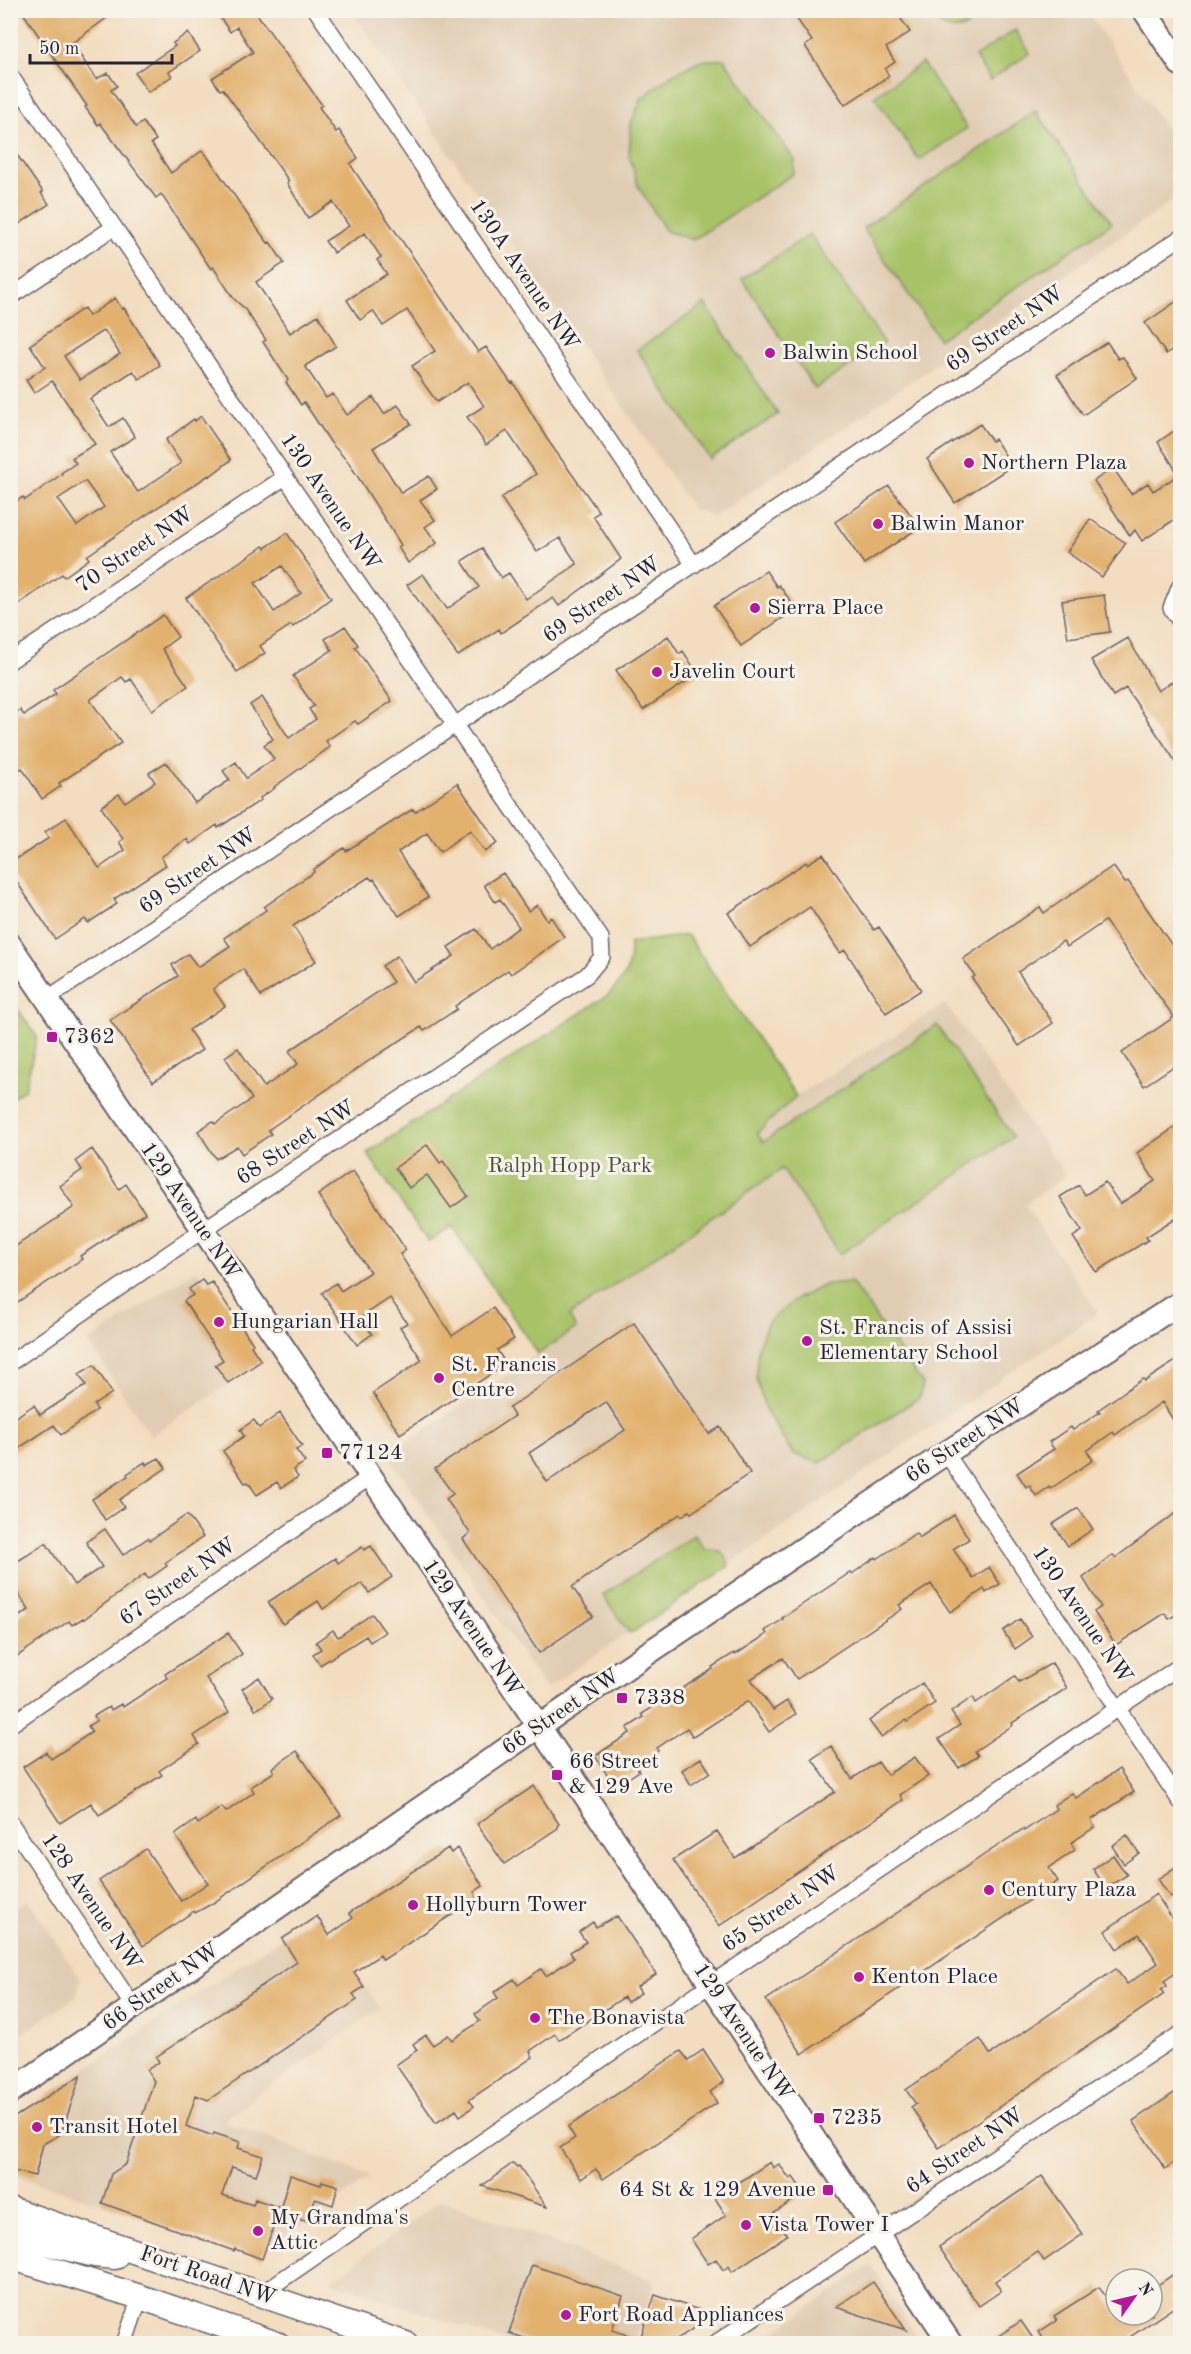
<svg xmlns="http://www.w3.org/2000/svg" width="1191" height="2354" font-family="'Old Standard TT',serif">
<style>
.built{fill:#e0ccb2}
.green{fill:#a8c268;stroke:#657252;stroke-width:1.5}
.building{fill:#e2b16e;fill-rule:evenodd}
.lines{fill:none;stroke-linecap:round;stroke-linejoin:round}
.street-casing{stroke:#6b636a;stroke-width:18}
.secondary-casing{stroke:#6b636a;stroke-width:26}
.primary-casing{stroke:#6b636a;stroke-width:27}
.street{stroke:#fff;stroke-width:15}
.secondary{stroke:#fff;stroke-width:22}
.primary{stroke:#fff;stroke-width:24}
.poi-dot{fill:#b5179e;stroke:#f7f3e8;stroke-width:2}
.labels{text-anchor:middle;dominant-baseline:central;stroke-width:6;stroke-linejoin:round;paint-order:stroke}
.street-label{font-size:22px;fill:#22223b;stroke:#f7f3e8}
.poi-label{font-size:22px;fill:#22223b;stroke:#f7f3e8;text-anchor:start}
.park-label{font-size:22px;fill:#4a5248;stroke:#f7f3e8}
</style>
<rect width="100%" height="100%" fill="#f7f3e8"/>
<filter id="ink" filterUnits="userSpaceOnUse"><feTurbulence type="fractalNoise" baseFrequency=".0167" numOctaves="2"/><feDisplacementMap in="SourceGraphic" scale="12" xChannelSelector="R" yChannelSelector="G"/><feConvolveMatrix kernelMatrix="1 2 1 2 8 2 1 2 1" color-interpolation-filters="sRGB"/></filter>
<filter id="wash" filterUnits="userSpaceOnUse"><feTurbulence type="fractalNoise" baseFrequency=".008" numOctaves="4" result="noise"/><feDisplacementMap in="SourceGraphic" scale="24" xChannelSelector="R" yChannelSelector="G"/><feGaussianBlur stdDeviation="1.35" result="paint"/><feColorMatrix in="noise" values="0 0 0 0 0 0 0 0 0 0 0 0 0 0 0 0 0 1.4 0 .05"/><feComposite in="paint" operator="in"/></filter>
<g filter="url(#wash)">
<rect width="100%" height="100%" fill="#f2ddc0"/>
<!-- built -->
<path class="built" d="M352,11H1087L1176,143L1180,166V196L714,517L693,509Z
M945,1004L1066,1176L1024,1204L1098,1313L546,1689L388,1455L576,1329L569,1316L782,1169L757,1133L796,1096Z
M196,1270L259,1364L151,1436L88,1342Z
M28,1900L80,1978L77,1996L11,2041V1912Z
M317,1914L380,2008L222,2121L371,2177L256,2256L11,2174V2119Z
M441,2200L655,2281L635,2344L510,2343L330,2281Z
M871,2265L921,2343L757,2344Z"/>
<!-- green -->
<path class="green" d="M976,11L969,25C954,34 936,29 933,11Z
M1015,30L1030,53L990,80L975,57Z
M724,59L795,161L793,174L693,240L666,231L639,188L629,155L631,124L641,99L670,76L699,61Z
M922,63L967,128L919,160L874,96Z
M1036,111L1112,223L939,339L863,228Z
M810,234L884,343L815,389L742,279Z
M705,304L778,414L710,459L637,350Z
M687,935L796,1096L757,1133L763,1142L937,1025L1013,1137L840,1254L782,1169L569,1316L576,1328L538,1354L452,1227L428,1242L367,1153L608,995C627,976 630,970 630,943Z
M10,998L37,1037L25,1089L11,1099Z
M851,1282L923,1384L920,1397L820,1463L793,1454L766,1411L756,1378L758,1347L768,1322L798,1298L827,1284Z
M694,1535L705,1549C720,1549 725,1552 729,1566L630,1634L603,1595Z"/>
<g id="blocks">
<!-- building -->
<path class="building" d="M21,10H118L72,43L96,79L108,73L117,86L111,90L136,127L143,122L156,140L151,143L171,173L203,150L254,224L268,243L270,242L284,263L256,282L290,333L318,315L336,346L305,366L326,398L333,394L347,415L373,397L384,414L398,405L411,424L373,448L401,493L429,476L437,489L420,500L435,520L425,527L437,543L408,563L398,547L401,545L391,529L349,463L331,443L304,402L301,405L286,382L288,380L263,342L266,340L244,308L234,299L213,267L211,269L161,194L156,198L100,123L98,125L85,107L87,106Z
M215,10H262L257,14L322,105L319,107L336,132L339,130L358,158L350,164L378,206L478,352L486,347L511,383L513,382L547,439L599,512L593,516L621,559L559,606L553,598L501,633L499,629L458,656L407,585L423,574L447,609L479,587L462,561L482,548L501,578L509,573L526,599L577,564L560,538L537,552L501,498L536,474L507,431L486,445L467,417L484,406L468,382L437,402L424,384L412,366L435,351L407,310L383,326L373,311L360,320L347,300L387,274L377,260L381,257L365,233L334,253L325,241L349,226L333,202L308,218L287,183L289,181L223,89L220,90L212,78L253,52L237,27L230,32Z
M791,10H895L910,32L886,48L895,62L885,69L889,76L845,105L805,46L812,41Z
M188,33L200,51L169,72L172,76L148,92L135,73L175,46L173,43Z
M10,145L43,192L41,193L49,204L10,230V208L17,204L10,195Z
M115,298L122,309L124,308L160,365L139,379L133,371L90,399L109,427L123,418L135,437L110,452L129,480L138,492L181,463L166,440L194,419L195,421L201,416L231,460L210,476L209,475L174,498L173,497L121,532L87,556L89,559L64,577L62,574L10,610V505L23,497L25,500L62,474L61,473L76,463L72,458L95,444L52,381L34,393L26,380L45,367L30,345L84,308L89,316ZM104,330L120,354L80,380L64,356ZM85,481L104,507L77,526L58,499Z
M1180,299V344L1166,354L1145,323Z
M1107,342L1118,359L1123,357L1137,378L1083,415L1057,375Z
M980,424L992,441L995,439L1012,466L955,503L927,459Z
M1180,427V516L1142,541L1135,530L1130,536L1094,481L1113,468L1131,494L1148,483L1153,491L1179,475L1158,442Z
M889,486L920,527L864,564L835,522Z
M1090,519L1126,543L1102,577L1067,552Z
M287,533L331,598L293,627L291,625L260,646L265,653L237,672L186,598L259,549L263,546L265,548ZM282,566L301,593L274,612L255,583Z
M766,571L777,587L779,585L796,609L741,646L714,606Z
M1104,595L1110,632L1068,638L1062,601Z
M163,615L178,637L162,649L188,686L152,710L131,679L126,682L122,677L90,700L121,743L59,783L61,786L42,799L22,768L10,776V717L20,710L24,715L56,694L53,690Z
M345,626L358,645L355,647L392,701L358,724L355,721L326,741L330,747L274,787L275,788L260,798L261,800L218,828L217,825L190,844L187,839L161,857L166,865L114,899L117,904L88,923L85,919L55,939L10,872V863L49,838L45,832L66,818L99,868L125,850L119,842L123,839L101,807L119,794L125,802L155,782L149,773L166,762L195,803L230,780L223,771L236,762L246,778L274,759L264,745L273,739L250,705L262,697L289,738L316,719L309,709L314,706L293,676L332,650L325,639Z
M668,636L679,654L683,651L698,674L643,710L616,670Z
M1128,638L1158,691L1173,681L1180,693V768L1126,688L1113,696L1091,660Z
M457,783L498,843L485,852L470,830L440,852L427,833L398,852L428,897L399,916L374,879L372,880L369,877L293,926L316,961L261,996L243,969L213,989L225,1006L189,1030L202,1050L153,1082L110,1020L178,976L172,965L188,954L198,967L230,946L224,938L266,910L264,907L314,872L313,870L344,848L346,851L413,809L415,812Z
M823,854L874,930L879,927L921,990L886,1013L845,950L840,953L810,907L750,947L728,913L806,862L807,864Z
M1113,866L1125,883L1128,881L1175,950L1180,946V1062L1144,1086L1122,1053L1174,1017L1105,921L1067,947L1063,941L1018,972L1053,1023L1019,1046L972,978L975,976L963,959L1040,907L1044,913Z
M503,873L528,911L537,905L547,920L551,917L564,937L511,974L508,970L455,1006L457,1009L424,1031L421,1027L373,1058L268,1130L271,1134L242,1154L237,1146L216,1159L198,1131L213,1121L215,1124L252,1099L225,1057L238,1048L264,1087L298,1064L289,1051L393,982L382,966L397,956L414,982L454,956L448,947L476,929L490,949L519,927L500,899L495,902L484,885Z
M1180,1124V1215L1146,1237L1148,1240L1096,1272L1073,1237L1082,1231L1060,1197L1079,1185L1085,1195L1105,1182L1120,1204L1155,1181L1137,1153Z
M427,1145L440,1163L443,1161L468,1196L451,1208L427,1175L409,1188L395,1168Z
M92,1149L119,1189L126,1184L145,1213L80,1256L82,1259L10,1307V1250L74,1207L60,1186L82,1170L76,1161Z
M353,1171L406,1250L400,1254L452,1336L493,1308L514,1339L497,1350L506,1364L400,1434L373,1393L422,1360L400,1327L407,1323L390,1298L360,1318L372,1334L357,1345L322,1293L336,1283L341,1291L370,1272L318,1195Z
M202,1280L206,1285L212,1282L253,1344L251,1346L261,1361L228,1383L215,1365L223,1360L184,1301L193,1295L189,1289Z
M634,1323L709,1434L720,1427L750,1473L691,1513L689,1511L682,1516L680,1514L572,1587L593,1616L539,1653L463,1539L470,1533L446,1499L453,1494L435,1469L514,1416L509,1408ZM606,1402L625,1430L547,1482L529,1453Z
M1180,1358V1431L1162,1402L1115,1435L1113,1432L1087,1451L1093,1460L1050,1489L1049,1487L1036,1496L1029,1485L1026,1487L1017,1473L1054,1449L1049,1442L1071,1427L1073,1430L1100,1412L1098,1410L1128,1389L1143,1379L1145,1381Z
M94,1365L112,1393L94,1405L97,1410L61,1435L54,1425L10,1454V1421L34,1405L40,1415L86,1385L79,1374Z
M280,1413L302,1446L296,1450L305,1462L293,1470L298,1477L281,1488L277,1482L257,1495L248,1482L245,1483L223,1451L244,1436L240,1430L254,1420L259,1428Z
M159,1458L166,1468L119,1500L124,1507L105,1520L92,1499L128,1476L127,1474L145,1462L146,1465Z
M1078,1508L1093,1529L1068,1546L1053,1524Z
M1180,1510V1612L1169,1619L1165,1613L1116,1645L1094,1612L1101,1607L1083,1578L1113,1555L1115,1558Z
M954,1515L969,1539L953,1549L973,1578L989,1567L1000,1584L986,1593L984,1589L950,1612L931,1584L899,1605L902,1609L797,1679L783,1658L751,1679L773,1710L787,1701L796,1714L769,1732L748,1701L693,1737L687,1728L657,1748L658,1751L636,1766L639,1771L615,1787L595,1756L630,1733L627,1728L644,1717L642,1714L713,1669L712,1667L734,1653L735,1655L767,1634L765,1631L783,1619L782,1618L851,1572L852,1574L876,1557L877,1559L916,1533L919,1538Z
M185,1516H188L203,1537L165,1563L167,1566L148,1579L145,1574L84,1619L83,1618L72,1625L69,1621L10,1661V1622L29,1610L10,1581V1566L46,1543L74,1585L102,1567L86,1542L105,1529L123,1555L148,1538L150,1540Z
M371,1546L392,1577L369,1593L362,1583L323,1609L318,1601L283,1624L268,1602L335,1558L338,1563L362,1547L364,1550Z
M372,1614L385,1632L370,1642L366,1636L320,1665L313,1654L321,1649L316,1642L333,1630L338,1637Z
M1020,1619L1032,1637L1015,1649L1003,1631Z
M228,1633L242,1654L206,1678L229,1712L194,1736L199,1744L159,1771L162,1775L137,1791L99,1815L91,1803L60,1823L23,1767L46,1752L51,1759L92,1732L88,1726L97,1720L94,1716L109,1707L111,1710L121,1704L123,1707L167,1678L165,1674Z
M1052,1663L1067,1688L1012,1723L1013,1725L975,1751L978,1756L959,1768L939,1739L960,1725L951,1712L973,1697L976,1703L1015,1676L1019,1682Z
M259,1677L272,1699L256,1710L242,1689Z
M922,1683L935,1703L907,1722L906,1720L881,1737L869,1721Z
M831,1746L852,1779L878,1762L887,1775L915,1757L928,1776L900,1795L903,1800L719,1926L673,1860L717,1831L735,1858L835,1792L812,1759Z
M297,1751L341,1815L213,1903L195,1913L194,1911L143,1946L99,1881L146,1849L181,1901L208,1883L175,1835L196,1820L198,1824L222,1807L226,1812L254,1792L251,1787L274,1772L272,1768Z
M701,1758L710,1772L691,1785L682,1770Z
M1119,1769L1134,1792L1091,1820L1095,1827L1071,1843L1075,1850L1049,1868L1058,1881L802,2054L766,2000L1023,1829L1024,1831L1056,1809L1054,1805L1072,1793L1076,1798Z
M534,1786L559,1824L557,1826L558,1828L504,1864L477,1824Z
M1127,1835L1139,1853L1124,1864L1112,1846Z
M448,1848L451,1853L457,1848L483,1886L474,1892L477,1898L383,1960L380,1955L354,1972L364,1987L353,1994L357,2000L208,2100L196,2095L186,2126L213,2136L214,2133L240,2142L238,2148L263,2156L256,2175L232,2167L222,2195L253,2205L255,2199L280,2208L262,2259L235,2249L234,2251L102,2203L111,2174L126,2164L154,2081L147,2070L159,2062L156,2057L297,1962L282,1939L317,1916L329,1935L353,1918L349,1913Z
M1113,1855L1127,1875L1106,1888L1093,1869Z
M1180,1864V1890L1170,1897L1158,1879Z
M1156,1894L1180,1930V1970L1164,1981L1167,1986L1161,1990L1164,1994L939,2148L911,2107L916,2104L906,2090L980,2039L990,2054L994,2052L1116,1969L1127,1984L1158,1963L1139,1934L1117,1949L1105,1931Z
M617,1916L656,1974L637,1987L641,1993L627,2002L624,1997L559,2040L555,2034L530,2051L533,2057L469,2100L474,2106L460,2116L456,2110L436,2123L396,2065L417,2050L413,2044L426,2035L433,2045L448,2035L452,2040L480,2021L475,2014L498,1998L494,1992L514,1979L518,1985L541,1969L546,1976L574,1958L570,1952L586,1942L579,1932L593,1922L596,1927Z
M703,2050L724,2082L710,2092L717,2103L603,2179L596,2169L581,2179L560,2148L575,2138L568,2127L681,2051L688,2060Z
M81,2075L61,2134L43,2144L35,2176L10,2170V2120Z
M1180,2089V2158L1165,2169L1133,2121Z
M770,2162L773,2168L779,2164L790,2179L793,2177L804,2193L773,2214L787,2235L732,2272L729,2266L723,2270L716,2259L708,2264L691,2239L726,2215L715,2198Z
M513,2163L517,2167L519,2166L547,2207L482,2186Z
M290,2175L321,2185L322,2181L338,2186L333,2205L315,2199L308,2222L279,2213Z
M1042,2176L1083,2234L1044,2261L1038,2252L995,2281L1001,2291L979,2306L939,2247Z
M532,2265L623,2296L612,2330L640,2339L655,2295L714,2315L671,2343H539L509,2333Z
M1180,2270V2303L1130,2337L1135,2343H1046L1039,2332L1057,2320L1054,2316L1099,2287L1116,2311V2315H1152V2289Z
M873,2282L906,2330L836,2307Z
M1021,2321L1036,2343H988Z"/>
</g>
</g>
<g filter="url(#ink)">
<use href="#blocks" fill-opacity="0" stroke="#6b636a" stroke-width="1.5"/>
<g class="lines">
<!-- street casing -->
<g class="street-casing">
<path id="street" d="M316,10L694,565
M10,75L601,938L602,957L587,975L203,1230L10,1363
M10,297L114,227
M1180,586L1171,608L1180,622
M10,661L285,477
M47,999L1180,238
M946,1453L1180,1801
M10,1725L370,1477
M10,1822L133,2006
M261,2294L711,1984L1180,1666
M124,2344L140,2297
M714,2344L1180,2034"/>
</g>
<!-- secondary casing -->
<g class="secondary-casing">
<path id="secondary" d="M1144,10L1180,64
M10,945L456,1602L951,2344
M10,2092L538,1727L946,1453L1180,1303"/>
</g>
<!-- primary casing -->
<g class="primary-casing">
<path id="primary" d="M10,2209L406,2344
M10,2234L95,2255L115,2257
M10,2257L140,2297L277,2344"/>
</g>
<!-- street -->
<use href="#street" class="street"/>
<!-- secondary -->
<use href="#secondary" class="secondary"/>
<!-- primary -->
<use href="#primary" class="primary"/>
</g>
</g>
<!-- markers -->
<g class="poi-dot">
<circle cx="770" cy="353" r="6"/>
<circle cx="969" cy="463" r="6"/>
<circle cx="878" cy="524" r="6"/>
<circle cx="755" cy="608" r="6"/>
<circle cx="657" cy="672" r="6"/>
<rect x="46" y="1031" width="12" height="12" rx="3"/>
<circle cx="219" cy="1322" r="6"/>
<circle cx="807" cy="1341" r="6"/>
<circle cx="439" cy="1378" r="6"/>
<rect x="321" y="1447" width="12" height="12" rx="3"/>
<rect x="616" y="1692" width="12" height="12" rx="3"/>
<rect x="551" y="1769" width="12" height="12" rx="3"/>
<circle cx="989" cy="1890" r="6"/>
<circle cx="413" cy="1905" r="6"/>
<circle cx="859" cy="1977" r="6"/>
<circle cx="535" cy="2018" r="6"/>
<rect x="813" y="2112" width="12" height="12" rx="3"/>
<circle cx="37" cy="2127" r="6"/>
<rect x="822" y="2184" width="12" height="12" rx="3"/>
<circle cx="746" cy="2225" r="6"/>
<circle cx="258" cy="2231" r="6"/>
<circle cx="566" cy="2315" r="6"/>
</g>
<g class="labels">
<!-- street labels -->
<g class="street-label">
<text transform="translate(524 275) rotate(56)">130A Avenue NW</text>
<text transform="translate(1005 329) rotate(-34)">69 Street NW</text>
<text transform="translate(330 502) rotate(56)">130 Avenue NW</text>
<text transform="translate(135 550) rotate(-34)">70 Street NW</text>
<text transform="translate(602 600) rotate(-34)">69 Street NW</text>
<text transform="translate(198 871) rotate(-34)">69 Street NW</text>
<text transform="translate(296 1143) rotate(-33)">68 Street NW</text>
<text transform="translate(190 1211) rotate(56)">129 Avenue NW</text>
<text transform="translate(965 1441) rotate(-33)">66 Street NW</text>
<text transform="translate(178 1582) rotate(-35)">67 Street NW</text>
<text transform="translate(1082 1615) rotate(56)">130 Avenue NW</text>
<text transform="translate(472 1628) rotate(56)">129 Avenue NW</text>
<text transform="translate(561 1712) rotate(-34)">66 Street NW</text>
<text transform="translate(91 1902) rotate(56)">128 Avenue NW</text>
<text transform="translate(781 1909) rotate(-34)">65 Street NW</text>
<text transform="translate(161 1987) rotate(-35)">66 Street NW</text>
<text transform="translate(743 2032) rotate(56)">129 Avenue NW</text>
<text transform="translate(965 2151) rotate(-34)">64 Street NW</text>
<text transform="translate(208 2276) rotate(19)">Fort Road NW</text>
</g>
<!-- poi labels -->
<g class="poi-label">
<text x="782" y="353">Balwin School</text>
<text x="981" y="463">Northern Plaza</text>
<text x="890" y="524">Balwin Manor</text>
<text x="767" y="608">Sierra Place</text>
<text x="669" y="672">Javelin Court</text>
<text x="64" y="1037">7362</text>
<text x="231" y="1322">Hungarian Hall</text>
<text x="819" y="1328">St. Francis of Assisi<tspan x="819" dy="25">Elementary School</tspan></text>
<text x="451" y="1365">St. Francis<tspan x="451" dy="25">Centre</tspan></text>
<text x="339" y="1453">77124</text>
<text x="634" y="1698">7338</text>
<text x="569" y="1762">66 Street<tspan x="569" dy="25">&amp; 129 Ave</tspan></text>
<text x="1001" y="1890">Century Plaza</text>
<text x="425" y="1905">Hollyburn Tower</text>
<text x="871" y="1977">Kenton Place</text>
<text x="547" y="2018">The Bonavista</text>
<text x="831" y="2118">7235</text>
<text x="49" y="2127">Transit Hotel</text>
<text x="816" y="2190" text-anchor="end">64 St &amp; 129 Avenue</text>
<text x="270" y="2218">My Grandma's<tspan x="270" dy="25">Attic</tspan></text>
<text x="758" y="2225">Vista Tower I</text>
<text x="578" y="2315">Fort Road Appliances</text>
</g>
<!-- park labels -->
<g class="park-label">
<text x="570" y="1166">Ralph Hopp Park</text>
</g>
</g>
<!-- margin -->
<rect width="1191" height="2354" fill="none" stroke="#f7f3e8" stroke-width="36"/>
<!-- north arrow -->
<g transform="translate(1134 2297) rotate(56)"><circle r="28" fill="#f7f3e8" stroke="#a29fa3" stroke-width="1.5"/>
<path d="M0-4.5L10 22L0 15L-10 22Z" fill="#b5179e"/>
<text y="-9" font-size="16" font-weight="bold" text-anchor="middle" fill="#22223b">N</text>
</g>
<!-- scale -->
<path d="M30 54v9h142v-9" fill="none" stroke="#22223b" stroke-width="3"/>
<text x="39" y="54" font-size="18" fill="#22223b" stroke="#f7f3e8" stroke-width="4.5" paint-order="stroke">50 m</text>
</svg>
